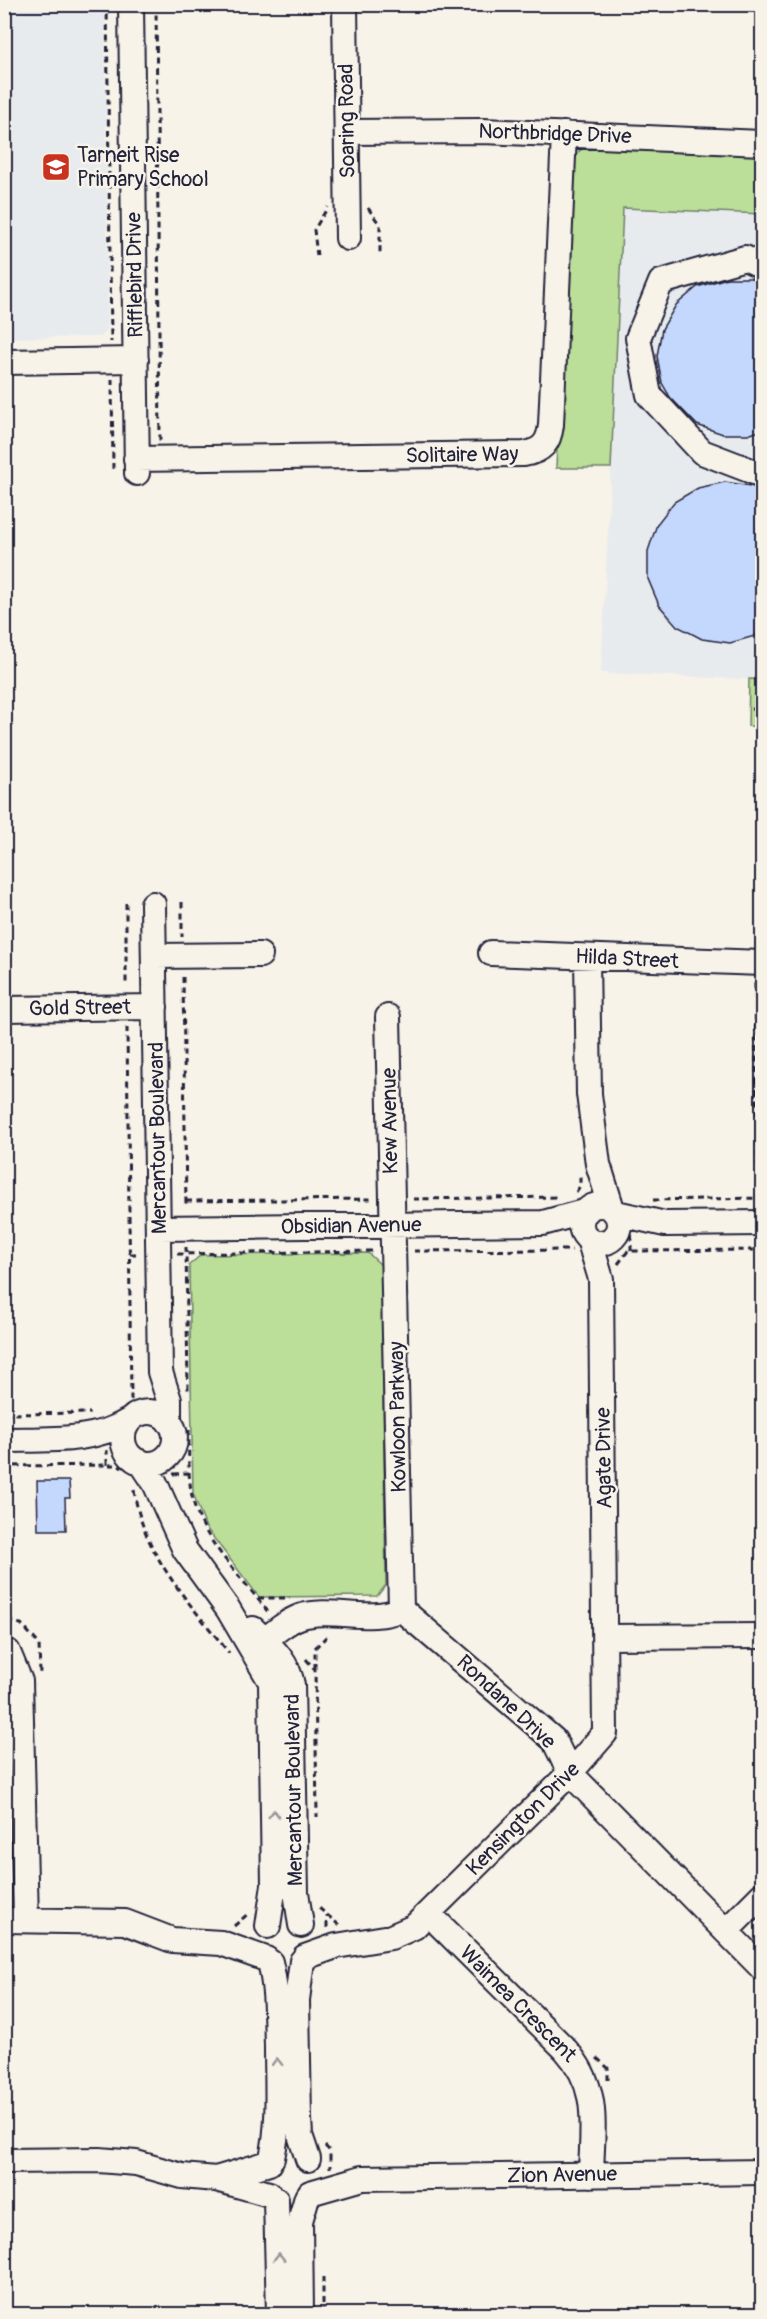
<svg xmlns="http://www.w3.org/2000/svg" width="767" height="2319" font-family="Pangolin,sans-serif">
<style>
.built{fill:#e8ebee}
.green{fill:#bbde98;stroke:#6e806a;stroke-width:1.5}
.building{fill:#c4d7fd;stroke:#22223b;stroke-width:1.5}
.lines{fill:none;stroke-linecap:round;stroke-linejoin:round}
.minor-casing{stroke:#22223b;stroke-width:28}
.path{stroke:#22223b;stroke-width:3;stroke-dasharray:6 4.5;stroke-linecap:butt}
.minor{stroke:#f7f3e8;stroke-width:24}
.oneway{stroke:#97959a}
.labels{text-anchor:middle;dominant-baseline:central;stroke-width:5;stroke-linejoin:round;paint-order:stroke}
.street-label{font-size:21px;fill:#22223b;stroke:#f7f3e8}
.poi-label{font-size:21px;fill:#22223b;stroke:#f7f3e8;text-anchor:start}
</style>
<rect width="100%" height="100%" fill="#f7f3e8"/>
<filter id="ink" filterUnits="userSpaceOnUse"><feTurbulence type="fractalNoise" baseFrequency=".0167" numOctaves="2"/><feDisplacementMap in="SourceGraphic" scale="12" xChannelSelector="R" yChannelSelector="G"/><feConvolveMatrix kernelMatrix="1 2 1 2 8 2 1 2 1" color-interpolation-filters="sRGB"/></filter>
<g filter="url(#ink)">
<!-- built -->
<path class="built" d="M4,5H105L108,329L101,337L5,338Z
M623,208L762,214V680L601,673Z"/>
<!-- green -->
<path class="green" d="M586,146L762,153V214L623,208L611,468H556L570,167L573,156Z
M749,679L762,680V727L748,726Z
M368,1253L381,1265L386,1585L377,1596L259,1597L206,1528L193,1493L189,1265L201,1255Z"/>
<!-- building -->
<path class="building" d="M727,278H751L762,282V430L751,434H723L697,425L670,397L662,383L657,356L662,329L676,305L697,287Z
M725,482L751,486L762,491V634L730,643L702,639L677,626L659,605L648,579V551L657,524L674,502L698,488Z
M37,1481H69L70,1498H65L66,1530H38Z"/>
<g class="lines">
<!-- minor casing -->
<g class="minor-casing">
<path id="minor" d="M131,4L137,473
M345,4L348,238
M347,132L483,131L762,143
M762,266L745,258L661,282L638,338L649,395L702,452L762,475
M4,362L136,360
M136,459L524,454C542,451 549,443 551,425L564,134
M153,904L160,1372L169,1400V1422
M491,953L762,963
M154,956L260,955
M587,957L589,1094L598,1164L612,1209
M4,1009L155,1007
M388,1017L401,1609
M581 1224a19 19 0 1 1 38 0a19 19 0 1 1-38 0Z
M616,1213L665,1224L762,1223
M159,1228L543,1223L587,1211
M123 1438a26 26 0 1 1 52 0a26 26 0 1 1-52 0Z
M4,1440C46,1439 94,1443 130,1420
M141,1462L155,1483L185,1550L228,1609L271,1682L274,1885L268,1926
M253,1629C270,1646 288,1661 292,1685L296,1892L301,1925
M606,1637L762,1636
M254,1650C268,1638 282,1624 299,1617C331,1606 370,1624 401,1609L554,1740L570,1773L762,1968
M8,1652L20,1681L26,1920
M429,1914L565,2049C601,2089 592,2125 591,2175
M4,1920L125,1922L172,1940L221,1943L266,1959
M726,1931L762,1895
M305,1957L336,1946L391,1937L414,1927L570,1773L605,1733L601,1279L589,1239
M302,1961L297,2000L299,2119L300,2135L308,2159
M270,1962C277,1990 276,2018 277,2046C277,2084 280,2121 272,2158
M4,2161L99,2160L136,2163L182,2176L216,2179L269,2194
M216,2179L269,2163
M310,2193L362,2178L762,2172
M276,2200L279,2314
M301,2314L300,2221L307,2197"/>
</g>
<!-- path -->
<path class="path" d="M107,4L111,342
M156,4L160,441
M368,208L380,225V256
M317,256L314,230L328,207
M112,379L113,470
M752,709L762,710
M182,902V937
M126,903V987
M183,977L186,1207
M755,983L758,1198
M127,1027L131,1401
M576,1192L580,1186V1176
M413,1199L559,1197
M653,1200L762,1198
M186,1201L373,1199
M186,1247L188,1390
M414,1251L572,1250
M631,1251V1235
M130,1254H140
M177,1254L374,1251
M618,1264L628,1251L762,1250
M4,1414L90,1413
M189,1430C189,1454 187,1480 194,1504C206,1545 244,1579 268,1612
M107,1465V1450
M4,1466L118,1465L122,1468
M173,1474L189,1473
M134,1490C143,1556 190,1603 229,1653
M258,1598H290
M8,1621L21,1624L39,1644L40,1674
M306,1659L315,1670L317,1817
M315,1669V1648L329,1634
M319,1908L339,1925
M234,1926L249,1913
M327,1928V1915
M597,2058L608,2068V2080
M325,2146L330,2151V2168
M757,2153L762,2147
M323,2277V2314"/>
<!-- minor -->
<use href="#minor" class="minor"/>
</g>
<!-- one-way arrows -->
<defs><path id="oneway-chevron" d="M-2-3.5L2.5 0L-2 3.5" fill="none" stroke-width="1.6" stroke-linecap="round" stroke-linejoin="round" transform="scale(1.5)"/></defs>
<g class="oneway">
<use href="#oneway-chevron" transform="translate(274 1814) rotate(-90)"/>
<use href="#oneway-chevron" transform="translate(277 2062) rotate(-91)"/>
<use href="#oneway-chevron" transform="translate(279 2257) rotate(-91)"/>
</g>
</g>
<!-- icons -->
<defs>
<g id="school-square" transform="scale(1.5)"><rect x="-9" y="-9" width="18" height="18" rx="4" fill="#c8321e" stroke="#f7f3e8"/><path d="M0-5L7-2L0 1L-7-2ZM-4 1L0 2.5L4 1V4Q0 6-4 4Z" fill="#fff"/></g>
</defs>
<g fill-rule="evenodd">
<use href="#school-square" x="56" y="167"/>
</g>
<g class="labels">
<!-- street labels -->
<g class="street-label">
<text transform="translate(347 121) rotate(-91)">Soaring Road</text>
<text transform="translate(555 134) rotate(2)">Northbridge Drive</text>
<text transform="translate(135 275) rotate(-91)">Rifflebird Drive</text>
<text transform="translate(462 455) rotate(-1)">Solitaire Way</text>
<text transform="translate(627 959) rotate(3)">Hilda Street</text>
<text transform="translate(80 1008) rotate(-1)">Gold Street</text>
<text transform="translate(390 1121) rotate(-91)">Kew Avenue</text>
<text transform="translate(158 1138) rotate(-91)">Mercantour Boulevard</text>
<text transform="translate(351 1226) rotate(-1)">Obsidian Avenue</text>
<text transform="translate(398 1417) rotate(-91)">Kowloon Parkway</text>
<text transform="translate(604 1458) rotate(-91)">Agate Drive</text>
<text transform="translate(506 1702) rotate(43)">Rondane Drive</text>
<text transform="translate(294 1790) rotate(-91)">Mercantour Boulevard</text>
<text transform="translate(523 1819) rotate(-45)">Kensington Drive</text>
<text transform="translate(518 2004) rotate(45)">Waimea Crescent</text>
<text transform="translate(562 2175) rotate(-1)">Zion Avenue</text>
</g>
<!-- poi labels -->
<g class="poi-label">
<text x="77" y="155">Tarneit Rise<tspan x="77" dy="24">Primary School</tspan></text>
</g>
</g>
<!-- margin -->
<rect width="767" height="2319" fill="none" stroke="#f7f3e8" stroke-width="24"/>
<rect x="12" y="12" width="743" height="2295" fill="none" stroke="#22223b" stroke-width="2" filter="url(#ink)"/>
</svg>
